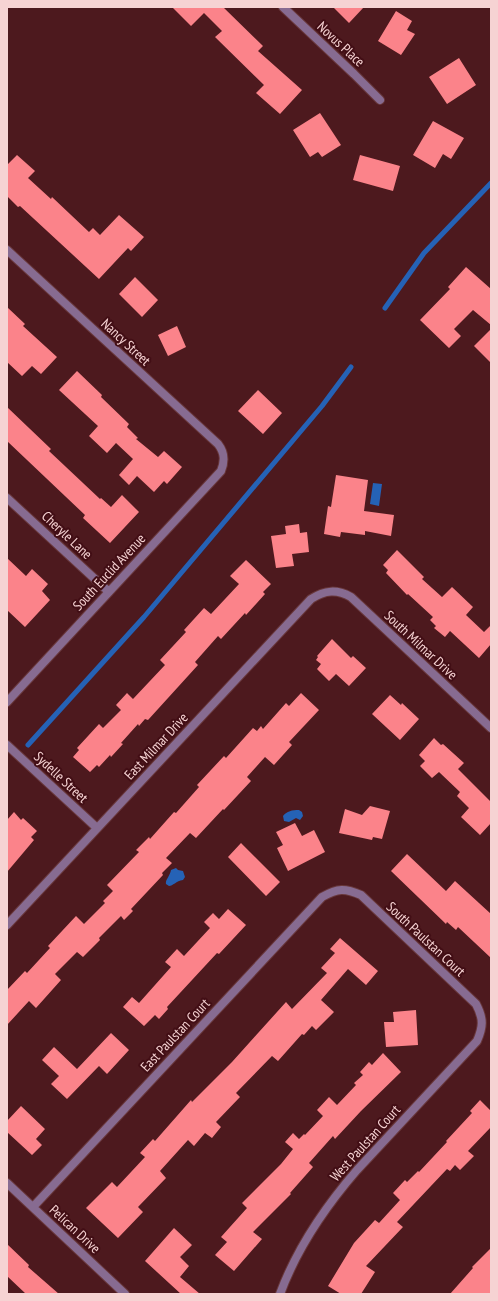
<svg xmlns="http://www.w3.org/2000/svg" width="498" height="1301" font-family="'PT Sans Narrow',sans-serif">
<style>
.water{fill:#2562b6}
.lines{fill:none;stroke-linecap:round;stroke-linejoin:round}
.stream{stroke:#2562b6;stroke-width:5}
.building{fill:#fb838a}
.street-casing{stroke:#68373b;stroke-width:10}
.street{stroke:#876b91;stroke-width:8}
.labels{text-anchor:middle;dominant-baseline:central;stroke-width:4;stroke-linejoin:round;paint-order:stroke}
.street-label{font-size:14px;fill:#f6d3d3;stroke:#420e15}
</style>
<rect width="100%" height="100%" fill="#4d191e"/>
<!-- water -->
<path class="water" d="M373,483L382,484L379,506L370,504Z
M299,810L302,812L303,816L300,820L296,818L289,822L284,821L283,816C287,811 292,810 299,810Z
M176,868L178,870L183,871L185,877L183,880C176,881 173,886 169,886L166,884C165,880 170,876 171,870Z"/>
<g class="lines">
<!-- stream -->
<path class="stream" d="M385,308L424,253L491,183
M28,745L144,617L322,406L351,367"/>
</g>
<!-- building -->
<path class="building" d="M172,7H223L263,46L258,51L302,90L280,114L256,93L264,85L215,37L222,31L204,13L191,26Z
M333,7H364L349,23Z
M396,11L412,21L407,30L415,34L401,55L378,41Z
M459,58L476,85L447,104L429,77Z
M320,113L341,145L322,157L318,152L310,157L293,130Z
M433,121L464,138L451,159L443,154L435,168L413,155Z
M17,155L35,171L28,178L51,199L52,197L89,232L93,228L100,235L119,215L144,237L131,251L128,248L99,279L20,206L18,207L7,196V165Z
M360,155L400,166L393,191L353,180Z
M466,267L491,289V325L473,310L454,329L461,336L449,348L420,320L450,289L448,287Z
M135,277L158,300L142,317L119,294Z
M7,307L25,324L23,326L57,357L41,374L32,366L22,376L7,362Z
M177,326L186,347L168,356L158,335Z
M491,329V363L474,346Z
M77,371L102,395L101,397L129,424L127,427L138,438L136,439L158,457L164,451L182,467L167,484L164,481L154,492L137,476L129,485L119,475L133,459L116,443L107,453L89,436L98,426L59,390Z
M258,390L282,413L263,434L238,411Z
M7,407L51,449L49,451L100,499L101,498L111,507L122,495L139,512L110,543L83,518L85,515L7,441Z
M336,475L368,480L364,511L394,515L391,536L365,531V535L341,532L340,537L324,534L328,506L331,507Z
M299,524L300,533L307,532L309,552L292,554L294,566L276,568L271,536L286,534L285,526Z
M397,550L424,577L422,579L442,597L452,587L473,607L466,615L484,632L491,625V644L479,658L450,631L445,637L434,628L436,626L430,620L433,617L408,594L407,595L386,573L388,570L383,565Z
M7,558L26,576L32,569L48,584L42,591L50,600L25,627L7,610Z
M246,560L271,584L263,592L265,594L246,615L245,613L221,639L218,636L195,662L198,665L148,720L145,719L139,726L138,724L121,743L123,744L111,757L110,755L99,767L97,765L90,772L73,757L79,750L77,748L99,724L103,728L121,710L116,705L127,693L133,699L165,665L160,660L186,632L184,630L204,608L211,614L239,584L230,576Z
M332,639L351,658L353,656L366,668L349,686L336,674L329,681L317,669L321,664L316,660L318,657L317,656Z
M301,693L319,710L289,742L292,745L274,765L265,757L247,777L251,781L224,810L223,809L196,838L190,833L166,858L172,863L162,873L163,875L131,909L133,911L124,920L121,916L99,938L100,940L83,957L77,952L55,974L61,980L36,1008L29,1001L7,1025V990L25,971L27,973L50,948L48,946L76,916L84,924L105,903L103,901L113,891L107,885L139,852L136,850L149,837L150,839L174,812L176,813L199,787L197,785L224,756L226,758L253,728L257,731L261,726L263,729L286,703L289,706Z
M390,695L401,705L402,703L419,719L400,740L372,714Z
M434,738L441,745L443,744L464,763L458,769L491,802V823L480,835L461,817L469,808L457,796L460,792L439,772L432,778L420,766L425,761L419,755Z
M370,806L390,811L382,839L373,837L372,840L339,833L345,809L362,815Z
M14,812L21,820L23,818L37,831L31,837L34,840L7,872V820Z
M295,823L302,836L314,830L325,852L288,871L277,848L283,845L276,832Z
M241,843L280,882L266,896L228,857Z
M407,854L446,891L455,881L491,914V958L458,927L456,930L447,922L446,924L391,871Z
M228,909L246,925L219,954L217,953L167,1007L168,1009L159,1019L155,1015L144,1026L123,1007L132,997L139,1003L171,967L165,962L177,949L184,956L210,928L204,922L213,913L219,919Z
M340,938L378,971L366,985L348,969L321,1000L334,1012L316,1030L312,1026L304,1035L302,1034L278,1061L272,1056L236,1093L240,1097L216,1122L221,1127L212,1138L205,1133L194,1146L188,1140L160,1171L166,1178L138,1207L143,1212L118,1238L86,1208L112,1182L117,1187L145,1157L140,1153L153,1139L155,1141L191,1100L192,1102L232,1062L286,1002L292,1009L327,973L321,968L335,953L330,949Z
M416,1010L418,1045L386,1047L384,1022H394L393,1012Z
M111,1033L129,1050L107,1074L99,1066L67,1099L51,1084L59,1076L42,1060L54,1047L77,1069Z
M383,1053L401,1072L361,1111L335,1139L333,1136L309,1163L313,1167L290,1193L291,1194L253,1232L262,1239L234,1271L215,1255L227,1242L221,1237L247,1208L242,1203L281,1164L293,1149L285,1142L293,1133L299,1139L304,1134L305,1135L323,1116L317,1110L329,1097L337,1105L356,1085L354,1083L363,1075L360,1072L369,1062L372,1065Z
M480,1100L491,1111V1127L468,1151L474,1156L460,1170L455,1165L450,1171L447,1169L397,1222L403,1227L366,1266L375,1272L361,1294H341L328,1286L354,1243L375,1220L379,1223L400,1200L393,1193L405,1180L407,1182L418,1171L419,1172L447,1142L446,1141L472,1113L470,1111Z
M21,1106L45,1129L36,1139L42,1145L32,1155L7,1132V1121Z
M174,1228L192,1245L180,1257L189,1266L180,1277L200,1294H181L145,1261Z
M7,1244L29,1265L28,1267L59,1294H26L7,1276Z
M491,1248V1294H450L473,1268L472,1267Z"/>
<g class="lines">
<!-- street casing -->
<g class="street-casing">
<path id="street" d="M283,7L354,74L380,100
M7,250L218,444C225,453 225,461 221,471L7,702
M7,498L109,592
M7,745L97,828
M7,925L311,599C325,590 337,589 351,597L491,728
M7,1183L125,1294
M33,1207L322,897C338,888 345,888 361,895L476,1004C484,1019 483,1027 477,1041L357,1170C325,1207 297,1248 280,1294"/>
</g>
<!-- street -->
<use href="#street" class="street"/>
</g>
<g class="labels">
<!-- street labels -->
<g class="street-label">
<text transform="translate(341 44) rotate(43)">Novus Place</text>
<text transform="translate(126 342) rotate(43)">Nancy Street</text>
<text transform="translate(67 535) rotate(43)">Cheryle Lane</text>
<text transform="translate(109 572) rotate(-47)">South Euclid Avenue</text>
<text transform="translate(421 645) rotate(43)">South Milmar Drive</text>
<text transform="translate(156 746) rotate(-47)">East Milmar Drive</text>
<text transform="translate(61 777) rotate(43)">Sydelle Street</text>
<text transform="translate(426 939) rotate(43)">South Paulstan Court</text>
<text transform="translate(175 1035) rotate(-47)">East Paulstan Court</text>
<text transform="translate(365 1143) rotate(-48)">West Paulstan Court</text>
<text transform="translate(75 1229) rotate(43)">Pelican Drive</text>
</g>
</g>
<!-- border -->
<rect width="498" height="1301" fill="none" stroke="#f6d3d3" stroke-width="16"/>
</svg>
